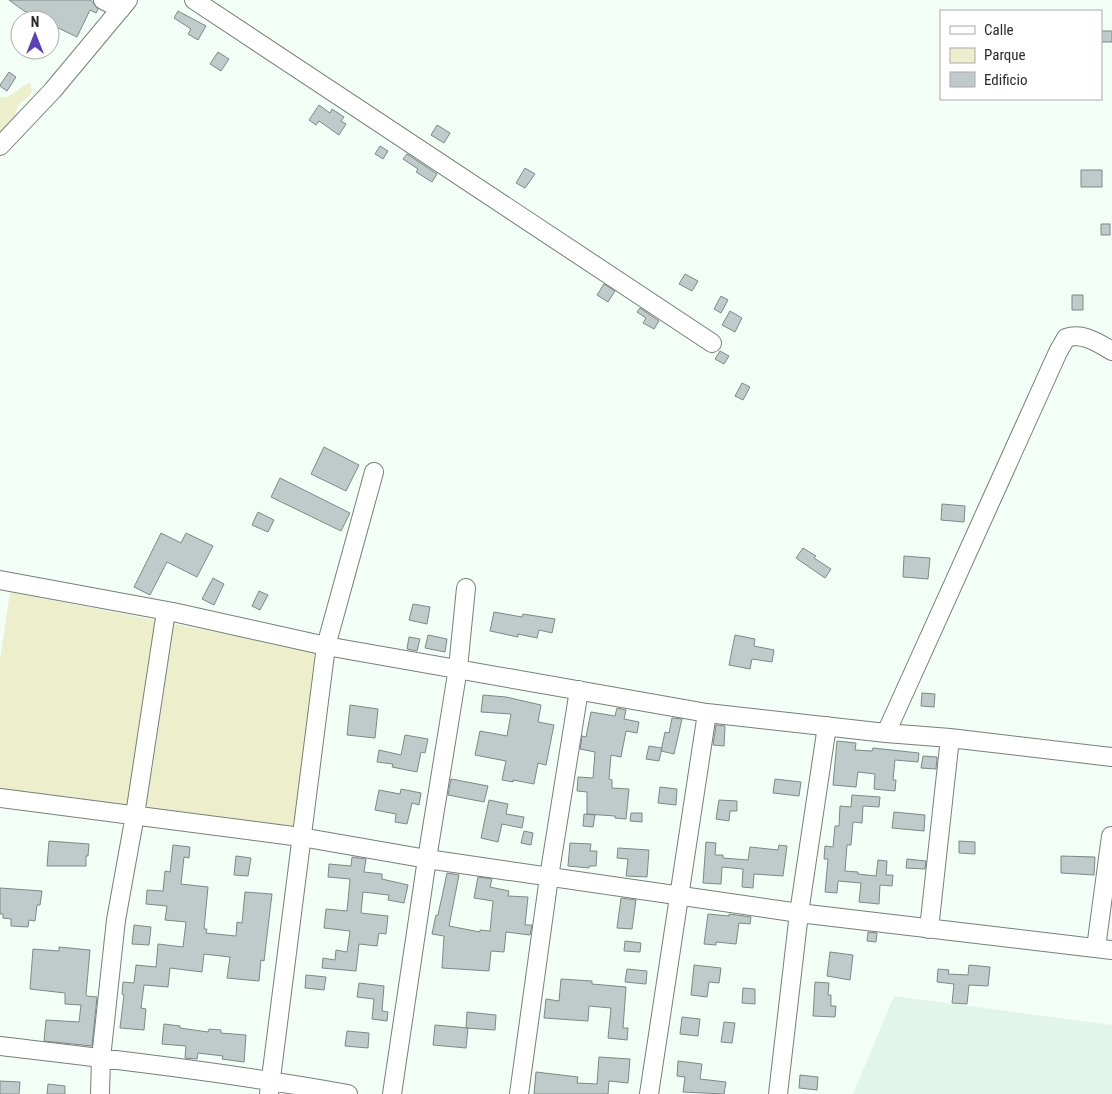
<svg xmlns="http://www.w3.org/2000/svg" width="1112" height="1094" font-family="'Roboto Condensed',sans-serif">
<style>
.built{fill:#e2f5ea}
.green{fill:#edefcc}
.building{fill:#bfcbca;stroke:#7d8987}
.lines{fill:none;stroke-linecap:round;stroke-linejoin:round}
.minor-casing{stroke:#767f7a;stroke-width:20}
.minor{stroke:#fff;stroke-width:18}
</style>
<rect width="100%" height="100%" fill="#f3fef7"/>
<!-- built -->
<path class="built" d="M894,996L1112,1025V1094H853Z"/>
<!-- green -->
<path class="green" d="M30,83C37,99 23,96 18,106C17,106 16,113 16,114C13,122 6,127 0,133V97C13,99 18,86 30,83Z
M10,592L319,652L295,830L0,793V660Z"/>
<!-- building -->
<path class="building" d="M9,0H90L93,2L98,9L96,13L90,10L77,37L50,24V20H44L24,11Z
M178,11L206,26L198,40L188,34L191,29L174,18Z
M1101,31H1112V42H1101Z
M218,52L229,59L221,71L210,64Z
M9,72L16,77L7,91L0,86V85Z
M319,105L330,113L332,109L344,117L341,121L346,124L339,135L319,121L316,125L309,120Z
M437,125L450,133L444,143L431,135Z
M380,146L388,151L383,159L375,154Z
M407,154L437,174L432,182L416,172L418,169L403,159Z
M525,168L535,174L525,188L516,183Z
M1081,170H1102V187H1081Z
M1101,224H1110V235H1101Z
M685,274L698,281L692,291L679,284Z
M604,284L615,291L608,302L597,295Z
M1072,295H1083V310H1072Z
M721,296L728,300L721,313L714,309Z
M640,308L659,321L654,329L643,323L646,318L637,312Z
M730,311L742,318L735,332L722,325Z
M720,351L729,356L724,364L715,359Z
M742,383L750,387L743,400L735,396Z
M324,447L359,465L346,491L311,474Z
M280,478L350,513L341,531L271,497Z
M942,504L965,506L964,522L941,520Z
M258,512L274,520L268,532L252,525Z
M161,533L181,543L186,533L213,546L197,577L167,562L150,595L134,587Z
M803,548L816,556L814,558L831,569L825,578L796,558Z
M904,556L930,558L928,579L903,577Z
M213,578L224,584L214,605L202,599Z
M259,591L268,595L260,610L252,606Z
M413,604L430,607L427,624L409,620Z
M494,612L522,617L523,614L555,619L552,633L539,630L537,638L518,634V637L490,631Z
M428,635L447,639L445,652L425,648Z
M735,635L755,639L754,646L774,650L772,662L752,659L750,669L729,665Z
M409,637L420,639L417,651L407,649Z
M922,693L935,694L934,707L921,706Z
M483,695L506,697L541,705L538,722L554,725L546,765L538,763L534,784L513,780V782L502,780L506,761L475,755L480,731L507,736L511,714L481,712Z
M350,705L378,709L375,738L347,735Z
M617,708L626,710L624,719L639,722L637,733L626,731L621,757L611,755L609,779L612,780V788L629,789L626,819L615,818V816L587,814V792L577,791L578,777L593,778L595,752L580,749L582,736L586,737L591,712L615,716Z
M672,718L682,719L674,754L661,751L665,732L669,733Z
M716,725L725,726L724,746L713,745Z
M405,735L428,739L425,753L421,752L417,772L392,767L393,764L377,762L379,750L401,755Z
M837,741L856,743L855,750L872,751L873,748L919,753L918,762L895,760L893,780H896L895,791L874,789L875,774L858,772L856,787L833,785Z
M649,746L662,748L659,761L646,759Z
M923,756L937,757L936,769L921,768Z
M451,779L488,786L484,802L448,795Z
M775,779L801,782L799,796L773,793Z
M660,787L677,789L676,805L658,803Z
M401,789L421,793L419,805L412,803L407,824L395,822L396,814L375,810L379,790L400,794Z
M852,795L880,797L879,807L863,806L862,823L853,822L851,845H847L845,871L858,872V874L876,876L878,860L887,861L886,875H893L892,886L880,885L879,904L859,902L861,883L838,881L837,893L825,892L828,859H824L825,846L833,847L835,826H839L840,806L851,807Z
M489,800L508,804L506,814L524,817L522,828L502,824L498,842L481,838Z
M719,800L737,801V811H730L729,821L716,819Z
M894,812L925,815L924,831L892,828Z
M631,813H642V822L630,821Z
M584,814L595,815L593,827L583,826Z
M524,831L533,833L531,845L521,843Z
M49,841L89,844L88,856H86V866H47Z
M959,841L975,842V854L959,853Z
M706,842L716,843L715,855H723V858L748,860L750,847L778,850L779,845L787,846L783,876L754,874L753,888L742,887L743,869L722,867L721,884L703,883Z
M570,843L591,844L590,851H597L596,866H589V868L568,866Z
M173,845L190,847L189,858L184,857L181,884L208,887L204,929H207L206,933L236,936L237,922L242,923L245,892L272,894L264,961L261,960L259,981L227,978L230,957L204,954L202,972L170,968L168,987L144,985L141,1008L146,1009L144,1030L120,1028L124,995L122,994L123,982L134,983L136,965L156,967L158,944L183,947L186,922L165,920L167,906L146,904L147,890L163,891L165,871L170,872Z
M618,848L649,850L647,877L626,876L628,859L617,858Z
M236,856L251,858L248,876L234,875Z
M1061,856L1095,857L1094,875L1061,873Z
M352,857L366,859L364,872L382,874V879L408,885L404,903L388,900L389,895L363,892L361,913L388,916L386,934L379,933L377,946L359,944L356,971L322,968L323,958L335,960L336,950L347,952L350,931L324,928L326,909L347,911L350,879L328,877L329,864L351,866Z
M907,859L926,861L925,869L906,868Z
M447,873L459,875L449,926L480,932V930L490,931L493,901L474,898L478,877L492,879L490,887L509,891L508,896L528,897L525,925H532L530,935L506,932L504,952L491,951L489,971L442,968L444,936L432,934L436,915H438Z
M0,888L42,891L40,905H37L35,921L29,920L28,927L11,926V919L3,918V914H0Z
M621,898L636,900L632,929L617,928Z
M708,914L729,916V914L751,917L750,924L739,923L736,944L716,942V945L704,944Z
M134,925L151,927L149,945L132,944Z
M868,932L877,933L876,942L867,941Z
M625,941L641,943L640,952L624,951Z
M59,947L90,950L86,995L87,996L97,997L92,1046L44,1041L46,1020L79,1022L81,1005L65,1004V993L30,989L33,949L59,951Z
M830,952L853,955L850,980L827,976Z
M694,965L721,968L719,983L709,982L707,997L691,995Z
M969,965L990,967L988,986L969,985L967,1004L952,1003L954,984L937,982L938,969L949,970L948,974L968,975Z
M627,969L647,971L646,984L625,982Z
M306,975L326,977L324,990L305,988Z
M561,979L592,981V984L626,987L623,1028H628L627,1040L608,1038L611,1008L589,1006L588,1021L544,1018L546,999L559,1001Z
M815,982L829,983L828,995H831V1006H836L835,1017L813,1016Z
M359,983L384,986L382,1011L388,1012L387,1021L372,1019L374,999L357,997Z
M743,988L755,989V1004L742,1003Z
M467,1012L496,1015L495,1030L466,1028Z
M682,1017L700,1019L698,1036L680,1034Z
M724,1022L735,1023L732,1043L721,1042Z
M164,1024L180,1026V1028L208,1032L209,1029L221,1030V1033L246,1035L244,1062L222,1059L223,1056L198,1053L197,1059L185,1058L186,1046L162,1044Z
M435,1025L468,1028L466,1048L433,1045Z
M347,1031L369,1033L368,1048L345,1046Z
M599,1057L630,1059L628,1083L609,1081L608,1094H534L536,1072L578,1077L577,1083L597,1084Z
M678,1061L702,1064L700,1079L726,1082L724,1094L683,1092L685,1077L677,1076Z
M800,1075L818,1077L817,1090L799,1088Z
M0,1081L20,1082L19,1094H0Z
M48,1084L65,1086V1094H47Z"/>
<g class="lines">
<!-- minor casing -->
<g class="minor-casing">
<path id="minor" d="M103,0L121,9
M194,0L712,343
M0,146L53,90L128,0
M0,580L173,612L326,646L707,713L886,733L950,738L1112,757
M886,733L1058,352L1066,338C1083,332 1098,343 1112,351
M0,798L301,837L427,859L799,913L1112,950
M929,929L950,738
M1096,948L1111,836
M0,1046C117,1060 232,1073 348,1094
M100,1094L101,1058L116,920L135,815L166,611
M269,1094L326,646L374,472
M392,1094L427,859L458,668L466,588
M519,1094L549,877L579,690
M649,1094L707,713
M778,1094L799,913L827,726"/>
</g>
<!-- minor -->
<use href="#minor" class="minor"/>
</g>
<!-- legend -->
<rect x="940" y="10" width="162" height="90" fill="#ffffff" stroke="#a9aaa9"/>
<rect x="950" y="26" width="25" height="8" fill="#ffffff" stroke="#a9aaa9"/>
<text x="984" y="35" font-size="15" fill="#272b29">Calle</text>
<rect x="950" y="48" width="25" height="15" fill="#edefcc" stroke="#a9aaa9"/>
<text x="984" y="60" font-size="15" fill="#272b29">Parque</text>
<rect x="950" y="72" width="25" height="15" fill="#bfcbca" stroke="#a9aaa9"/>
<text x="984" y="85" font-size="15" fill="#272b29">Edificio</text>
<!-- north arrow -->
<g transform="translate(35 35)"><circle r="24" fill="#ffffff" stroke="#a9aaa9"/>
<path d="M0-4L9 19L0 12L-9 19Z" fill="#5c40b8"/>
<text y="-8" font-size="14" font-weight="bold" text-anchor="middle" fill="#272b29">N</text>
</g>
</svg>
